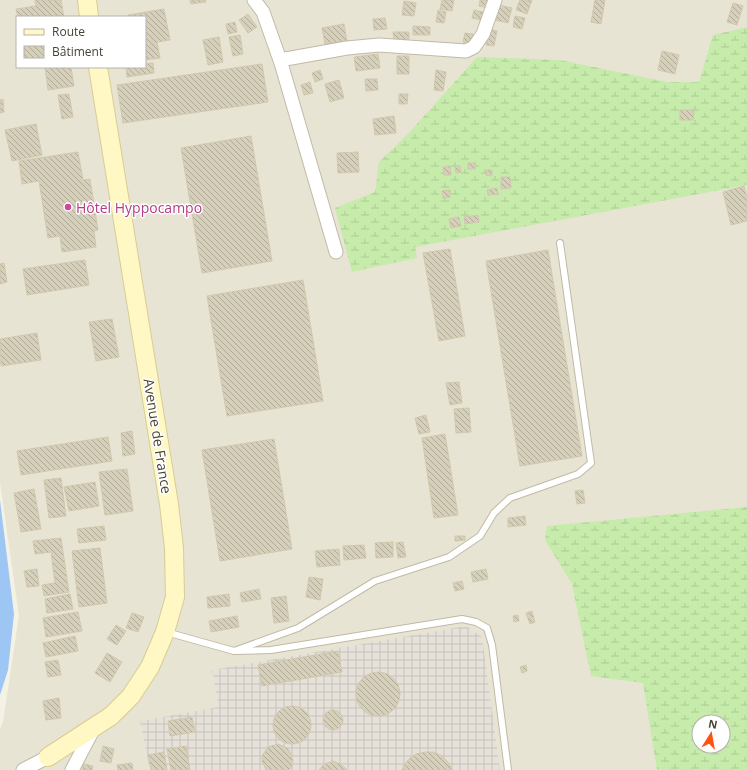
<svg xmlns="http://www.w3.org/2000/svg" width="747" height="770" font-family="'Open Sans',sans-serif">
<style>
.residential{fill:#e8e4d3;fill-rule:evenodd}
.industrial{fill:url(#industrial-grid)}
.wetland{fill:url(#wetland-marsh);fill-rule:evenodd}
.water{fill:#9dc6f5}
.building{fill:url(#building-back-hatch);stroke:#d1c8ad}
.lines{fill:none;stroke-linecap:round;stroke-linejoin:round}
.lane-casing{stroke:#c0baa7;stroke-width:8}
.street-casing{stroke:#c0baa7;stroke-width:15}
.secondary-casing{stroke:#d7cd92;stroke-width:20}
.lane{stroke:#fff;stroke-width:6}
.street{stroke:#fff;stroke-width:13}
.secondary{stroke:#fff8c4;stroke-width:18}
.hotel-dot{fill:#d1479c;stroke:#fff;stroke-width:1.5}
.labels{text-anchor:middle;dominant-baseline:central;stroke-width:3;stroke-linejoin:round;paint-order:stroke}
.hotel-label{font-size:14px;fill:#b23c85;stroke:#fff;text-anchor:start}
.street-label{font-size:14px;fill:#474234;stroke:#fff}
</style>
<defs>
<pattern id="industrial-grid" width="8" height="8" patternUnits="userSpaceOnUse"><rect width="8" height="8" fill="#e6e2da"/><path d="M0 4h8M4 0v8" fill="none" stroke="#c7c3bc"/></pattern>
<pattern id="wetland-marsh" width="20" height="14" patternUnits="userSpaceOnUse"><rect width="20" height="14" fill="#c6ebab"/><path d="M1 5h8M5 5V1M11 12h8M15 12V8" fill="none" stroke="#abcb94"/></pattern>
<pattern id="building-back-hatch" width="6" height="6" patternUnits="userSpaceOnUse"><rect width="6" height="6" fill="#d6cfba"/><path d="M-1 5l2 2M0 0l6 6M5-1l2 2" fill="none" stroke="#afaa98"/></pattern>
</defs>
<rect width="100%" height="100%" fill="#f4f1e5"/>
<!-- residential -->
<path class="residential" d="M0,0H747V770H0V729L3,722L19,616L0,482ZM17,17H145V67H17ZM699,722H723V746H699Z"/>
<!-- industrial -->
<path class="industrial" d="M466,626L482,637L500,770H150L140,721L219,707L212,670Z"/>
<!-- wetland -->
<path class="wetland" d="M747,27V185L415,247L417,258L352,272L335,208L375,192L379,162L408,134L477,57L560,60L667,82H699L713,35Z
M747,507V770H657L643,683L591,676L572,584L545,540L547,526ZM699,722H723V746H699Z"/>
<!-- water -->
<path class="water" d="M0,500L14,614L8,670L0,695Z"/>
<!-- building -->
<path class="building" d="M35,0H61L64,17H18L16,9L36,6Z
M190,0H205L206,2L191,4Z
M442,0H454L452,11L440,9Z
M480,0H491L489,8L479,6Z
M520,0H532L527,14L516,10Z
M595,0H605L601,24L591,22Z
M404,1L416,3L414,16L402,15Z
M733,3L743,6L737,25L727,22Z
M499,5L512,8L508,23L495,20Z
M164,9L170,40L157,42L160,58L145,60V17H128V15Z
M438,10L446,12L444,23L436,22Z
M474,10L487,13L485,21L472,18Z
M248,14L257,27L248,33L239,20Z
M515,16L525,18L522,29L513,27Z
M385,18L387,29L374,30L373,19Z
M235,22L237,32L228,34L226,24Z
M344,24L347,41L325,44L322,28Z
M413,26L430,27V35H413Z
M489,29L497,31L494,46L486,45Z
M393,32H409V39L394,40Z
M465,33L473,34L470,44L463,42Z
M240,35L243,54L233,56L229,37Z
M219,37L223,62L208,65L203,40Z
M662,51L679,55L675,74L658,70Z
M378,54L380,68L356,71L354,57Z
M397,56H409V74H397Z
M153,63L154,73L127,77L126,67H145V64Z
M262,64L268,102L123,123L117,85Z
M45,67H71L74,86L48,90Z
M320,70L323,79L315,82L312,73Z
M436,70L446,72L443,91L434,90Z
M365,79H377L378,90L366,91Z
M339,80L344,98L330,102L325,84Z
M310,82L313,93L304,95L301,85Z
M69,94L73,117L62,119L58,95Z
M399,94H408L407,104H399Z
M3,99L4,112L0,113V100Z
M680,110H694L693,120H680Z
M394,116L396,133L375,135L373,119Z
M36,124L42,155L12,161L5,130Z
M251,136L272,261L202,273L181,148Z
M78,152L83,180L90,179L98,230L94,231L96,247L62,252L60,236L48,238L39,181L22,184L19,161Z
M358,152L359,172L338,173L337,153Z
M468,163H475V169H468Z
M450,166L451,175H444L443,167Z
M455,166H460L461,172L456,173Z
M487,170H492V176L486,175Z
M501,177H510L511,188L501,189Z
M744,186L747,198V221L731,225L723,192Z
M497,188L498,194L488,195L487,190Z
M450,190V197L443,198L442,191Z
M478,215L479,222L465,224L464,217Z
M459,217L461,226L451,228L449,219Z
M450,249L465,336L439,341L423,253Z
M548,250L582,456L520,466L486,261Z
M85,260L89,285L27,295L23,269Z
M4,263L7,282L0,284V264Z
M303,280L323,401L227,416L207,296Z
M112,319L119,357L96,361L89,322Z
M37,333L41,360L1,366L0,339Z
M459,382L462,403L450,405L446,383Z
M469,408L471,432L456,433L454,409Z
M426,415L430,432L419,434L415,418Z
M132,431L135,454L123,456L121,433Z
M445,434L458,515L434,518L422,438Z
M108,437L112,461L21,475L17,451Z
M274,439L292,549L220,561L202,450Z
M127,469L133,511L105,515L99,472Z
M61,478L66,516L49,518L44,480Z
M95,482L99,506L69,511L64,487Z
M34,489L41,529L21,532L14,493Z
M583,490L585,503L577,504L575,491Z
M525,516L526,525L508,527V518Z
M104,526L106,540L79,543L77,529Z
M455,536H465V540L455,541Z
M61,538L69,592L44,596L42,585L55,583L51,552L35,554L33,541Z
M393,542V557L376,558L375,543Z
M403,542L406,557L398,558L396,543Z
M364,545L366,558L344,560L343,546Z
M100,548L107,603L79,607L72,551Z
M339,549L340,565L317,567L315,551Z
M37,569L39,586L27,587L24,571Z
M486,569L488,579L473,582L471,572Z
M309,577L323,579L320,600L306,597Z
M462,581L464,589L455,591L453,583Z
M259,589L261,599L242,602L240,593Z
M70,594L73,609L47,613L45,599Z
M229,594L230,606L208,608L207,597Z
M286,596L289,621L274,623L271,598Z
M532,611L535,622L530,624L526,613Z
M78,612L82,631L46,637L43,618Z
M132,613L144,617L138,632L126,628Z
M518,615L519,621L514,622L513,616Z
M237,616L239,627L211,632L209,621Z
M116,625L126,631L117,645L107,639Z
M75,636L78,651L46,657L43,643Z
M338,651L342,672L262,686L258,665Z
M107,653L122,662L110,682L95,673Z
M58,660L61,675L48,677L45,662Z
M526,665L527,671L522,673L520,667Z
M356 694a22 22 0 1 1 44 0a22 22 0 1 1-44 0Z
M59,698L61,718L46,720L43,701Z
M273 725a19 19 0 1 1 38 0a19 19 0 1 1-38 0Z
M323 720a10 10 0 1 1 20 0a10 10 0 1 1-20 0Z
M192,717L195,732L170,736L168,721Z
M278,744L287,748L290,752L293,761L292,766L289,770H266L262,761V756L268,747Z
M103,746L114,749L111,763L100,761Z
M186,746L190,770H171L167,749Z
M164,752L167,770H151L148,755Z
M425,752H433L442,756L448,762L452,770H402L404,765L409,759L416,754Z
M334,761L343,766L347,770H319L324,764Z
M132,763L133,770H118L117,765Z
M84,764L93,766L92,770H82Z"/>
<g class="lines">
<!-- lane casing -->
<g class="lane-casing">
<path id="lane" d="M166,632L234,651L271,650L462,619L476,622L487,628L492,645L508,770
M234,651L298,628L375,581L449,557L480,536L494,513L510,498L578,474L591,463L560,243"/>
</g>
<!-- street casing -->
<g class="street-casing">
<path id="street" d="M254,0L263,12L281,63L336,252
M280,60L347,48L379,45L466,51L474,47L483,34L495,0
M23,770L48,757
M72,770L94,728"/>
</g>
<!-- secondary casing -->
<g class="secondary-casing">
<path id="secondary" d="M87,0L89,17
M48,757L111,716L131,696L150,667L165,632L175,597L174,548L169,504L98,67"/>
</g>
<!-- lane -->
<use href="#lane" class="lane"/>
<!-- street -->
<use href="#street" class="street"/>
<!-- secondary -->
<use href="#secondary" class="secondary"/>
</g>
<!-- markers -->
<circle class="hotel-dot" cx="68" cy="207" r="4"/>
<g class="labels">
<!-- hotel labels -->
<g class="hotel-label">
<text x="76" y="207">Hôtel Hyppocampo</text>
</g>
<!-- street labels -->
<g class="street-label">
<text transform="translate(158 436) rotate(81)">Avenue de France</text>
</g>
</g>
<!-- legend -->
<rect x="16" y="16" width="130" height="52" fill="#ffffff" stroke="#b5b3ae"/>
<rect x="24" y="29" width="20" height="6" fill="#fff8c4" stroke="#b5b3ae"/>
<text x="52" y="36" font-size="12" fill="#474234">Route</text>
<rect x="24" y="46" width="20" height="12" fill="url(#building-back-hatch)" stroke="#b5b3ae"/>
<text x="52" y="56" font-size="12" fill="#474234">Bâtiment</text>
<!-- north arrow -->
<g transform="translate(711 734) rotate(11)"><circle r="19" fill="#ffffff" stroke="#b5b3ae"/>
<path d="M0-3L7 15L0 10L-7 15Z" fill="#ff5311"/>
<text y="-6" font-size="11" font-weight="bold" text-anchor="middle" fill="#474234">N</text>
</g>
</svg>
